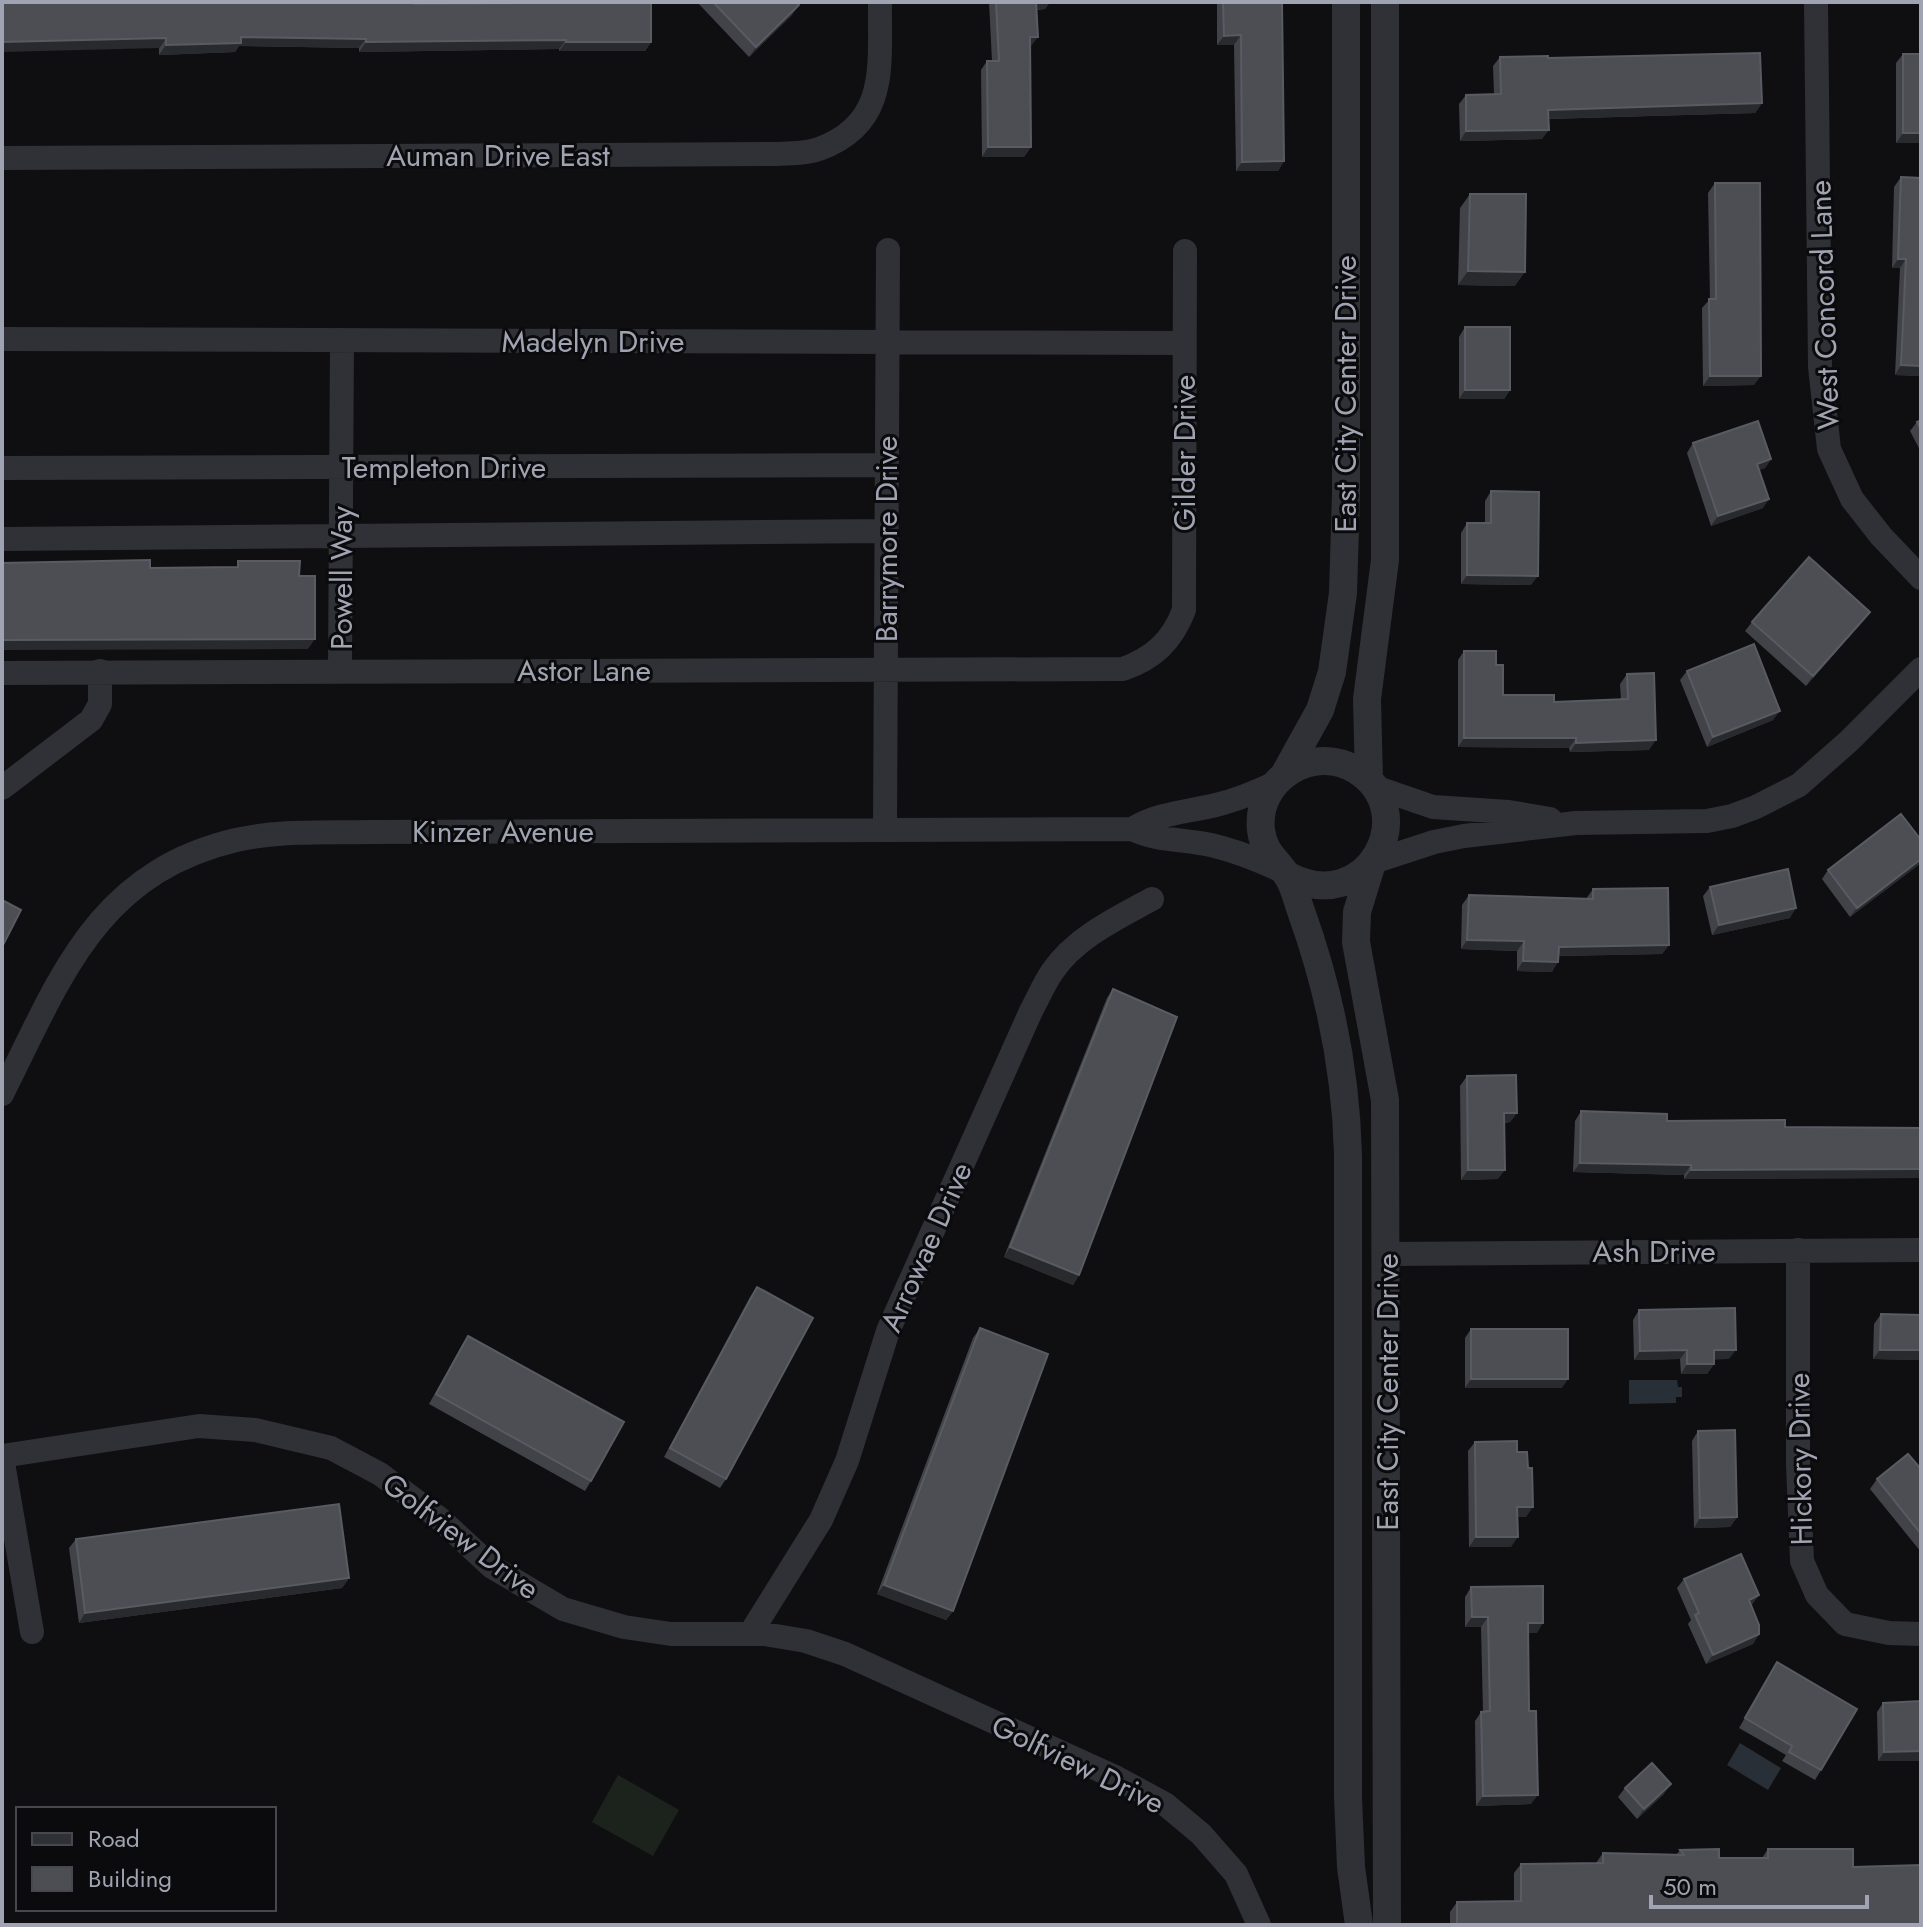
<svg xmlns="http://www.w3.org/2000/svg" width="1923" height="1927" font-family="Jost,sans-serif">
<style>
.park{fill:#1c231d}
.water{fill:#282f36}
.lines{fill:none;stroke-linecap:round;stroke-linejoin:round}
.minor{stroke:#303136;stroke-width:24}
.tertiary{stroke:#303136;stroke-width:28}
.wall{fill:#424349}
.shaded-wall{fill:#292a2e}
.building{fill:#4c4e54;stroke:#595b63;stroke-width:2}
.labels{text-anchor:middle;dominant-baseline:central;stroke-width:6;stroke-linejoin:round;paint-order:stroke}
.street-label{font-size:30px;fill:#a0a4b2;stroke:#0b0a0c}
</style>
<rect width="100%" height="100%" fill="#0f0f11"/>
<!-- park -->
<path class="park" d="M618,1775L679,1810L653,1856L592,1822Z"/>
<!-- water -->
<path class="water" d="M1629,1380H1677L1678,1387H1682V1397H1676V1403L1629,1404Z
M1740,1743L1781,1768L1768,1790L1727,1765Z"/>
<g class="lines">
<!-- minor -->
<path class="minor" d="M1816,2L1820,367L1829,449L1852,499L1881,536L1921,578
M2,158L776,154C789,153 806,154 819,149C890,123 879,64 880,2
M2,339L1184,343
M2,468L887,465
M2,539L886,531
M340,671L342,340
M2,673L1123,669C1154,658 1172,641 1184,610L1185,251
M1375,787L1433,807L1509,812L1550,819
M2,788L91,720L100,704V671
M885,829L888,250
M1132,829C1159,813 1186,812 1216,805C1237,800 1256,792 1275,783
M1373,862L1434,842L1464,836L1576,823L1707,821L1732,816L1756,807L1799,785L1849,741L1921,669
M2,1094C60,979 96,873 236,840C279,830 326,833 370,832L1132,829C1156,841 1185,839 1211,845C1236,851 1259,860 1282,871
M1798,1250V1465L1802,1561L1817,1595L1845,1624L1889,1633L1921,1634
M1387,1254L1921,1250
M2,1456L199,1426L255,1430L331,1448L380,1474L439,1518L492,1567L563,1609L624,1627L671,1634H764L806,1641L845,1654L1117,1778L1165,1804L1201,1834L1236,1874L1259,1925
M2,1457L32,1632
M750,1634L821,1520L847,1461L888,1331L1031,1011C1038,998 1044,984 1052,972C1075,938 1117,918 1152,899"/>
<!-- tertiary -->
<path class="tertiary" d="M1284,775L1320,710L1332,672L1343,593L1346,494V2
M1369,780L1367,699L1385,560V2
M1372,863L1357,912L1356,942L1385,1100L1387,1925
M1287,875C1368,919 1423,811 1356,770C1313,743 1255,780 1261,830C1264,854 1277,859 1288,877C1294,886 1297,900 1301,911C1329,989 1346,1072 1348,1155V1797L1351,1867L1359,1925"/>
</g>
<!-- wall -->
<path class="wall" d="M375,2H414V4L651,42L645,51H559V49L359,52V48L239,46L235,52L159,55V48L190,3Z
M697,2H796L792,15L749,57Z
M989,2H1050L1045,9L1037,10L1038,37L1030,46L1031,147L1024,157H982L981,70L987,61H992Z
M1217,2H1282L1284,161L1278,171H1236L1234,45H1217Z
M1903,54L1921,143H1896V63Z
M1500,57L1548,58L1762,103L1755,113L1549,119L1542,139L1460,141L1459,104L1466,95L1494,94L1493,66Z
M1901,177L1921,178V376L1895,375L1900,268H1892L1894,187Z
M1715,183L1754,385L1703,386L1702,308L1710,299L1708,193Z
M1470,194L1515,286L1458,285L1460,208Z
M1465,327L1510,390L1504,399H1459V337Z
M1921,420V452L1910,431L1917,422Z
M1693,443L1771,459L1765,468L1759,470L1763,508L1711,526L1687,453Z
M1491,491L1531,585L1461,584V533L1467,523H1485V501Z
M1863,621L1806,686L1745,631L1752,622Z
M1464,651L1496,665L1503,695L1554,702L1621,700L1620,684L1627,674L1649,750L1570,752L1569,748L1458,747V660Z
M1687,671L1773,720L1707,747L1680,680Z
M1921,840V863L1850,917L1822,879L1828,870Z
M1710,887L1790,918L1712,935L1703,896Z
M1593,889L1669,945L1662,954L1559,956L1552,972L1517,971V951L1461,949L1462,905L1469,895L1586,899Z
M1113,989L1079,1275L1073,1285L1004,1257L1107,998Z
M1467,1076L1517,1113L1510,1122L1505,1123L1498,1179L1461,1180L1460,1086Z
M1581,1111L1667,1121L1785,1127L1921,1128V1178L1684,1179V1175L1573,1172L1575,1121Z
M757,1287L726,1479L720,1488L664,1457L750,1297Z
M1639,1310L1729,1359H1714V1364L1707,1374H1681L1680,1359L1634,1360L1633,1320Z
M1881,1314L1921,1315V1360L1873,1359L1874,1324Z
M980,1328L953,1611L946,1620L877,1594L973,1338Z
M1471,1329L1562,1388H1465V1338Z
M468,1336L591,1481L585,1491L429,1404L462,1345Z
M1698,1431L1737,1517L1730,1527L1694,1528L1692,1441Z
M1475,1442L1517,1452L1526,1517H1518L1511,1547H1469L1468,1451Z
M1921,1469V1552L1870,1489L1877,1479Z
M76,1539L349,1578L342,1588L79,1623L69,1548Z
M1684,1579L1759,1595L1751,1605L1759,1634L1753,1644L1706,1664L1688,1624L1691,1620L1677,1588Z
M1471,1587L1537,1633H1528L1531,1804L1476,1806L1475,1721L1481,1712H1483L1481,1627H1465V1597Z
M1777,1662L1821,1770L1815,1780L1782,1761L1786,1755L1739,1728Z
M1921,1701V1761H1878L1877,1712L1883,1703Z
M1625,1788L1664,1794L1637,1819L1618,1797Z
M1768,1849L1853,1867L1921,1925H1450V1912L1457,1902L1514,1901V1873L1521,1864L1596,1863L1603,1853L1677,1854L1680,1850L1719,1858H1762Z"/>
<!-- shaded-wall -->
<path class="shaded-wall" d="M1035,2H1050L1045,9L1030,10Z
M799,5L792,15L749,57L756,47Z
M1241,35L1234,45H1217L1224,36Z
M241,37L366,39L359,48L239,46L235,52L159,55L166,45Z
M1030,37H1038L1031,46H1023Z
M166,38L159,48L2,52V42Z
M566,40L559,49L359,52L366,42Z
M566,42H651L645,51H559Z
M1762,103L1755,113L1542,119L1548,110Z
M1549,130L1542,139L1460,141L1466,131Z
M1903,133H1921V143H1896Z
M988,147H1031L1024,157H982Z
M1284,161L1278,171H1236L1242,162Z
M1898,259H1906L1900,268H1892Z
M1468,271L1525,272L1515,286L1458,285Z
M1901,365L1921,366V376L1895,375Z
M1710,376H1761L1754,385L1703,386Z
M1465,390H1510L1504,399H1459Z
M1771,459L1765,468L1751,473L1757,464Z
M1769,499L1763,508L1711,526L1718,516Z
M1467,575L1538,576L1531,585L1461,584Z
M1870,612L1863,621L1806,686L1813,676Z
M315,639L308,649L2,650V640Z
M1780,711L1773,720L1707,747L1713,737Z
M1464,738H1576L1569,748L1458,747Z
M1656,740L1649,750L1570,752L1576,743Z
M1921,859V863L1850,917L1857,908Z
M1796,908L1790,918L1712,935L1719,925Z
M1467,940L1524,941L1517,951L1461,949Z
M1669,945L1662,954L1552,956L1559,947Z
M1523,961L1558,962L1552,972L1517,971Z
M1504,1113H1517L1510,1122L1498,1123Z
M1580,1163L1691,1165L1684,1175L1573,1172Z
M1921,1169V1178L1684,1179L1691,1170Z
M1468,1170H1505L1498,1179L1461,1180Z
M1010,1247L1079,1275L1073,1285L1004,1257Z
M1687,1350L1680,1359L1634,1360L1640,1351Z
M1714,1350H1736L1729,1359L1707,1360Z
M1880,1350H1921V1360L1873,1359Z
M1687,1364H1714L1707,1374H1681Z
M1471,1379H1568L1562,1388H1465Z
M1517,1507H1533L1526,1517H1511Z
M1737,1517L1730,1527L1694,1528L1700,1518Z
M1476,1537H1518L1511,1547H1469Z
M349,1578L342,1588L79,1623L85,1613Z
M884,1585L953,1611L946,1620L877,1594Z
M1759,1595L1752,1605L1742,1609L1749,1600Z
M1472,1617H1488L1481,1627H1465Z
M1528,1623H1543L1537,1633H1521Z
M1759,1634L1753,1644L1706,1664L1713,1655Z
M1921,1751V1761H1878L1884,1752Z
M1671,1784L1664,1794L1637,1819L1644,1809Z
M1538,1795L1531,1804L1476,1806L1483,1796Z"/>
<!-- building -->
<path class="building" d="M2,2H190V3L226,2L382,3V2H414V4L651,2V42H566V40L366,42V39L241,37V43L166,45V38L2,42Z
M713,2H796L799,5L756,47Z
M996,2H1036L1038,37H1030L1031,147H988L987,61H999Z
M1223,2H1282L1284,161L1242,162L1241,35L1224,36Z
M1760,53L1762,103L1548,110L1549,130L1466,131V95L1501,94L1500,57L1548,56V58Z
M1903,54H1921V133H1903Z
M1901,177L1921,178V366L1901,365L1906,259H1898Z
M1715,183H1760L1761,376H1710L1709,299H1716Z
M1470,194H1526L1525,272L1468,271Z
M1465,327H1510V390H1465Z
M1921,420V430L1917,422Z
M1758,421L1771,459L1757,464L1769,499L1718,516L1693,443Z
M1491,491L1539,492L1538,576L1467,575V523H1491Z
M1809,557L1870,612L1813,676L1752,622Z
M150,560V568L238,567V561H300L299,576H315V639L2,640V563Z
M1754,644L1780,711L1713,737L1687,671Z
M1464,651H1496V665H1503V695H1554V702L1628,699L1627,674L1654,673L1656,740L1576,743V738H1464Z
M1901,814L1921,840V859L1857,908L1828,870Z
M1788,869L1796,908L1719,925L1710,887Z
M1668,888L1669,945L1559,947L1558,962L1523,961L1524,941L1467,940L1469,895L1593,899V889Z
M2,900L21,910L2,947Z
M1113,989L1177,1017L1079,1275L1010,1247Z
M1516,1075L1517,1113H1504L1505,1170H1468L1467,1076Z
M1581,1111L1667,1114V1121L1785,1120V1127L1921,1128V1169L1691,1170V1165L1580,1163Z
M757,1287L813,1318L726,1479L670,1448Z
M1735,1308L1736,1350H1714V1364H1687V1350L1640,1351L1639,1310Z
M1881,1314L1921,1315V1350H1880Z
M980,1328L1048,1354L953,1611L884,1585Z
M1471,1329H1568V1379H1471Z
M468,1336L624,1422L591,1481L436,1394Z
M1735,1430L1737,1517L1700,1518L1698,1431Z
M1517,1441V1452H1527L1528,1468H1532L1533,1507H1517L1518,1537H1476L1475,1442Z
M1908,1454L1921,1469V1534L1877,1479Z
M339,1504L349,1578L85,1613L76,1539Z
M1741,1554L1759,1595L1749,1600L1759,1625V1634L1713,1655L1695,1615L1699,1613L1684,1579Z
M1543,1586V1623H1528L1529,1711H1536L1538,1795L1483,1796L1481,1712L1490,1711L1488,1617H1472L1471,1587Z
M1777,1662L1857,1709L1821,1770L1789,1752L1792,1746L1745,1718Z
M1921,1701V1751L1884,1752L1883,1703Z
M1652,1763L1671,1784L1644,1809L1625,1788Z
M1719,1849V1858H1768V1849H1853V1867L1921,1865V1925H1457V1902L1521,1901V1864L1603,1863V1853L1684,1855L1680,1850Z"/>
<g class="labels">
<!-- street labels -->
<g class="street-label">
<text x="498" y="155">Auman Drive East</text>
<text transform="translate(1824 305) rotate(-92)">West Concord Lane</text>
<text x="593" y="341">Madelyn Drive</text>
<text transform="translate(1345 394) rotate(-90)">East City Center Drive</text>
<text transform="translate(1184 453) rotate(-90)">Gilder Drive</text>
<text x="444" y="467">Templeton Drive</text>
<text transform="translate(886 539) rotate(-90)">Barrymore Drive</text>
<text transform="translate(341 578) rotate(-90)">Powell Way</text>
<text x="584" y="670">Astor Lane</text>
<text x="503" y="831">Kinzer Avenue</text>
<text transform="translate(926 1247) rotate(-66)">Arrowae Drive</text>
<text x="1654" y="1251">Ash Drive</text>
<text transform="translate(1387 1392) rotate(-90)">East City Center Drive</text>
<text transform="translate(1800 1459) rotate(-91)">Hickory Drive</text>
<text transform="translate(461 1536) rotate(37)">Golfview Drive</text>
<text transform="translate(1078 1764) rotate(26)">Golfview Drive</text>
</g>
</g>
<!-- border -->
<rect width="1923" height="1927" fill="none" stroke="#a0a4b2" stroke-width="8"/>
<!-- legend -->
<rect x="16" y="1807" width="260" height="104" fill="#0b0a0c" stroke="#47484e" stroke-width="2"/>
<rect x="32" y="1833" width="40" height="12" fill="#303136" stroke="#47484e" stroke-width="2"/>
<text x="88" y="1847" font-size="24" fill="#a0a4b2">Road</text>
<rect x="32" y="1867" width="40" height="24" fill="#4c4e54" stroke="#47484e" stroke-width="2"/>
<text x="88" y="1887" font-size="24" fill="#a0a4b2">Building</text>
<!-- scale -->
<path d="M1651 1895v12h216v-12" fill="none" stroke="#a0a4b2" stroke-width="4"/>
<text x="1663" y="1895" font-size="24" fill="#a0a4b2" stroke="#0b0a0c" stroke-width="6" paint-order="stroke">50 m</text>
</svg>
